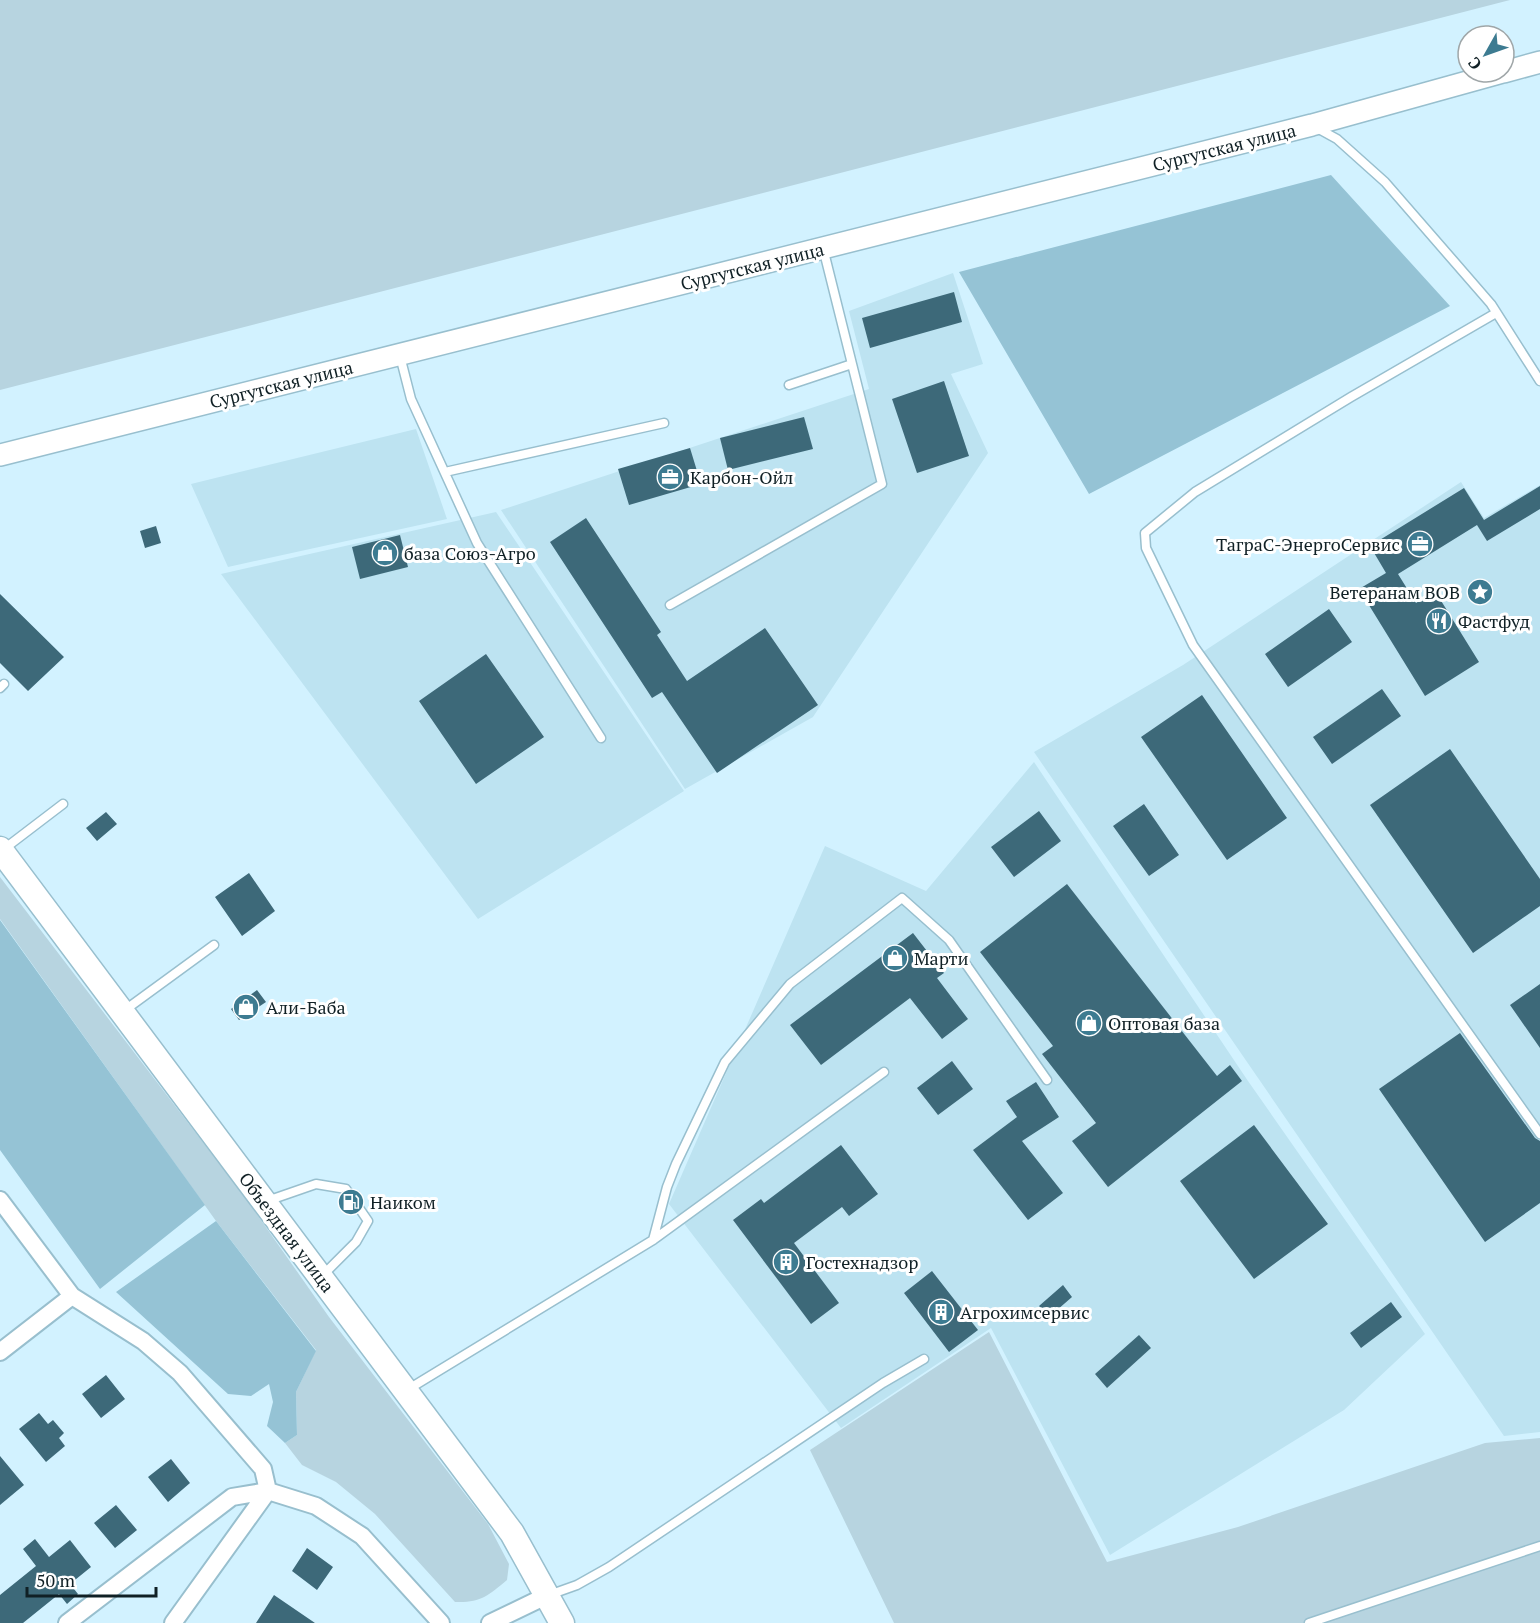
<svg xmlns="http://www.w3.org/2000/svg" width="1540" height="1623" font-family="'PT Serif',serif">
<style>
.built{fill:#bde3f1}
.green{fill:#b7d4e0}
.forest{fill:#95c3d5}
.building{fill:#3d6979}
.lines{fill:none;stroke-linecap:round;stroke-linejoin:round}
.service-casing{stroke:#98bfce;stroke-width:11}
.minor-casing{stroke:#98bfce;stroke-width:20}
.tertiary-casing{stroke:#98bfce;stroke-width:24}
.secondary-casing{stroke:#98bfce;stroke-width:27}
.service{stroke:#fff;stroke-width:8}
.minor{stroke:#fff;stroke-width:16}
.tertiary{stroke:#fff;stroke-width:21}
.secondary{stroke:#fff;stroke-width:24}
.labels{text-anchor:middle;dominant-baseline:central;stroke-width:6;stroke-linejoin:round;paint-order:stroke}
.street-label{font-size:18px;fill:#102025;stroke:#fff}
.poi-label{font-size:18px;fill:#102025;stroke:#fff;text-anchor:start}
</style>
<rect width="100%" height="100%" fill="#d2f2ff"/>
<!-- built -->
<path class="built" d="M953,273L983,364L951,374L988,453L813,717L685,789L501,510L869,389L849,311Z
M416,429L447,519L228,567L191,484Z
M1461,482L1484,518L1540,485V1432L1504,1436L1034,752L1183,665Z
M496,512L684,791L478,919L221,574Z
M1034,762L1248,1081L1425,1334L1344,1410L1110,1555L991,1328L841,1428L669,1204L825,846L926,891Z"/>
<!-- green -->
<path class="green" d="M0,0H1510L0,390Z
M0,877L244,1196L329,1317L488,1524L509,1564L507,1580C488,1596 480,1603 455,1602L375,1514L336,1482L302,1465L285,1443L297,1435L296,1392L316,1350L216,1221L0,919Z
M989,1332L1107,1562L1238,1527L1485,1443L1540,1438V1623H894L810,1450Z"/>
<!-- forest -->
<path class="forest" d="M1331,175L1450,306L1089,494L959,272Z
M0,920L205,1205L100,1289L0,1150Z
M216,1221L316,1351L296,1392L297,1435L285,1443L267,1426L273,1402L269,1384L251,1396L228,1394L116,1292Z"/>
<!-- building -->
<path class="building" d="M954,292L962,322L870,348L862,318Z
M944,381L969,456L917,473L892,399Z
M804,417L813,449L728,470L720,438Z
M690,448L701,484L629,505L618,469Z
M1540,486V509L1487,541L1477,525L1398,574L1416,603L1435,591L1479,662L1425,696L1359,589L1386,573L1370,546L1464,488L1484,520Z
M586,518L661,632L657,635L687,681L765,628L818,705L717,773L662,692L652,698L550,542Z
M156,526L161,543L145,548L140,531Z
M400,535L408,567L360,579L352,547Z
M0,594L64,657L28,691L0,663Z
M1329,609L1352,642L1288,687L1265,654Z
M486,654L544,737L476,784L419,701Z
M1382,689L1401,716L1332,764L1313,737Z
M1202,695L1287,818L1227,860L1141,737Z
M1450,749L1540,879V906L1473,953L1370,805Z
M1144,804L1179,855L1149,876L1113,826Z
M1039,811L1061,841L1014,877L991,847Z
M106,812L117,824L97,841L86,828Z
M249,873L275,911L242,936L215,897Z
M1067,884L1217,1076L1230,1065L1242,1081L1108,1187L1072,1141L1096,1123L1042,1054L1053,1046L980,952Z
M913,933L944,973L937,978L968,1019L942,1039L910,998L821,1065L790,1025Z
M1540,984V1048L1510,1005Z
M257,990L266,1002L239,1020L231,1009Z
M1460,1033L1535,1138L1540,1141V1203L1485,1242L1379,1089Z
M952,1061L973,1089L938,1115L917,1088Z
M1036,1082L1059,1117L1022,1141L1063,1193L1028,1220L973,1150L1017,1117L1006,1101Z
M1254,1125L1328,1224L1254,1279L1180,1181Z
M841,1145L878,1194L849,1216L842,1207L794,1243L839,1303L811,1324L733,1220L761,1199L764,1203Z
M932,1271L978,1330L949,1352L904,1293Z
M1063,1285L1072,1297L1049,1317L1039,1306Z
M1391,1302L1402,1317L1361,1348L1350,1333Z
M1139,1335L1151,1348L1107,1388L1095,1374Z
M106,1375L125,1399L101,1418L82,1394Z
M39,1413L48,1424L53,1420L64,1433L59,1438L65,1446L46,1462L19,1429Z
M0,1456L24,1485L0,1505Z
M171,1459L190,1483L168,1502L148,1477Z
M116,1505L137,1530L115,1548L94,1523Z
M35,1539L49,1557L70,1540L91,1567L70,1584L78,1594L67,1604L59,1594L23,1623H0V1595L36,1566L23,1549Z
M307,1548L333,1567L317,1590L292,1571Z
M274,1595L315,1623H256Z"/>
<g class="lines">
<!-- service casing -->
<g class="service-casing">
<path id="service" d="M1317,128L1337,139L1385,182L1491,304L1540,381
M1496,313L1351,397L1195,492L1145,533L1146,548L1193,645L1540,1134
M400,356L411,399L477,543L601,738
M789,385L852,364
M445,472L664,423
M670,605L882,484L823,248
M0,688L4,684
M4,849L63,804
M125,1010L214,945
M267,1201L316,1184L346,1189L368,1221L356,1242L321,1277
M653,1240L667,1187L676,1164L725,1062L790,984L902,898L949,940L1047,1080
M407,1390L653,1240L884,1072
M549,1595L577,1585L609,1567L883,1383L924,1359
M1309,1623L1540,1546"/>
</g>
<!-- minor casing -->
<g class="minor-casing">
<path id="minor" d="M0,1200L72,1296L143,1341L180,1373L263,1469L268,1491L316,1506L362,1536L441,1623
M0,1352L72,1296
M67,1623L232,1497L268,1491
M173,1623L268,1491
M490,1623L548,1595"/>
</g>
<!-- tertiary casing -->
<g class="tertiary-casing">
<path id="tertiary" d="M1504,72L1540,62
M0,455L1312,125L1503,72"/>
</g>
<!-- secondary casing -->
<g class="secondary-casing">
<path id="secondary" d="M0,849L512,1533L562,1623"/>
</g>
<!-- service -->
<use href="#service" class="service"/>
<!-- minor -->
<use href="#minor" class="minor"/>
<!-- tertiary -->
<use href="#tertiary" class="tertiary"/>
<!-- secondary -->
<use href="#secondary" class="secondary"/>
</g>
<!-- icons -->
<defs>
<g id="office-disc" transform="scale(1.35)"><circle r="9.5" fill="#3d7b91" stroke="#fff"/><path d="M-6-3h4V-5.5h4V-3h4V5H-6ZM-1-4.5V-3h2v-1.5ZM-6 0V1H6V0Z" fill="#fff"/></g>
<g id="shop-disc" transform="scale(1.35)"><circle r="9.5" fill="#3d7b91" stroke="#fff"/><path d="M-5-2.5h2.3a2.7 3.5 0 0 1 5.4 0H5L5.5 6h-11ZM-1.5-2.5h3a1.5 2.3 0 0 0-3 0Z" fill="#fff"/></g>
<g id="sight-disc" transform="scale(1.35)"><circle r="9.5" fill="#3d7b91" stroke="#fff"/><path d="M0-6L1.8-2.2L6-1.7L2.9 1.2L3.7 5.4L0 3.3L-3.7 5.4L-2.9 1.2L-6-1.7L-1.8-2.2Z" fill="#fff"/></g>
<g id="restaurant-disc" transform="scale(1.35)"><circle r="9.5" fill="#3d7b91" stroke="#fff"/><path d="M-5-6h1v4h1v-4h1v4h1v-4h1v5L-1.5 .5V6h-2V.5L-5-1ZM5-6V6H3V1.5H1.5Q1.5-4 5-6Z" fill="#fff"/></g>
<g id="fuel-disc" transform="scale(1.35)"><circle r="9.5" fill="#3d7b91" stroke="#fff"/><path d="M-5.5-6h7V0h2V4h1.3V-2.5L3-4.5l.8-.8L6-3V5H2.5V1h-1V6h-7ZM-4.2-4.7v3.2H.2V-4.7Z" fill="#fff"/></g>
<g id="building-disc" transform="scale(1.35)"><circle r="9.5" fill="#3d7b91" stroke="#fff"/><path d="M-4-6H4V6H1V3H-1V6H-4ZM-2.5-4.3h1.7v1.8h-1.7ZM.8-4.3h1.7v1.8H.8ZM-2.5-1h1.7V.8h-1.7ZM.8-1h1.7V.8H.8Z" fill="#fff"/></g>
</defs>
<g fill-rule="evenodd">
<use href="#office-disc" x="670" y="477"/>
<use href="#office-disc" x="1420" y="544"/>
<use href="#shop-disc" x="385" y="553"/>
<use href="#sight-disc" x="1480" y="592"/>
<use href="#restaurant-disc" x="1439" y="621"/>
<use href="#shop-disc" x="895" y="958"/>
<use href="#shop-disc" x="246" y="1007"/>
<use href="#shop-disc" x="1089" y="1023"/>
<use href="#fuel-disc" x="351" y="1202"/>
<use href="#building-disc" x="786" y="1262"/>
<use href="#building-disc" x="941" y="1312"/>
</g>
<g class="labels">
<!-- street labels -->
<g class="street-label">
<text transform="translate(1224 147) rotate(-14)">Сургутская улица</text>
<text transform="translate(752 266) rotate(-14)">Сургутская улица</text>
<text transform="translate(281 384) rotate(-14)">Сургутская улица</text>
<text transform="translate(287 1232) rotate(53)">Объездная улица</text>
</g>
<!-- poi labels -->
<g class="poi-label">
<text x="690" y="477">Карбон-Ойл</text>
<text x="1400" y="544" text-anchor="end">ТаграС-ЭнергоСервис</text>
<text x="404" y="553">база Союз-Агро</text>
<text x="1460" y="592" text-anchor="end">Ветеранам ВОВ</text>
<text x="1458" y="621">Фастфуд</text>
<text x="914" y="958">Марти</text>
<text x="266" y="1007">Али-Баба</text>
<text x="1108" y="1023">Оптовая база</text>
<text x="370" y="1202">Наиком</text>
<text x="806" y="1262">Гостехнадзор</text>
<text x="960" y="1312">Агрохимсервис</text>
</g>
</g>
<!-- north arrow -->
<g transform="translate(1486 54) rotate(230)"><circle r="28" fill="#ffffff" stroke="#9fa6a8" stroke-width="1.5"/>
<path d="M0-4.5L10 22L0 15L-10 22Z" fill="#3d7b91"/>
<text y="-9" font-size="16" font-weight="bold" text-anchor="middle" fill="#102025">С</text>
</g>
<!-- scale -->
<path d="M27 1587v9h129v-9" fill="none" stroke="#102025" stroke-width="3"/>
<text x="36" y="1587" font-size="18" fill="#102025" stroke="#ffffff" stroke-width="4.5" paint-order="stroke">50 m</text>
</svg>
